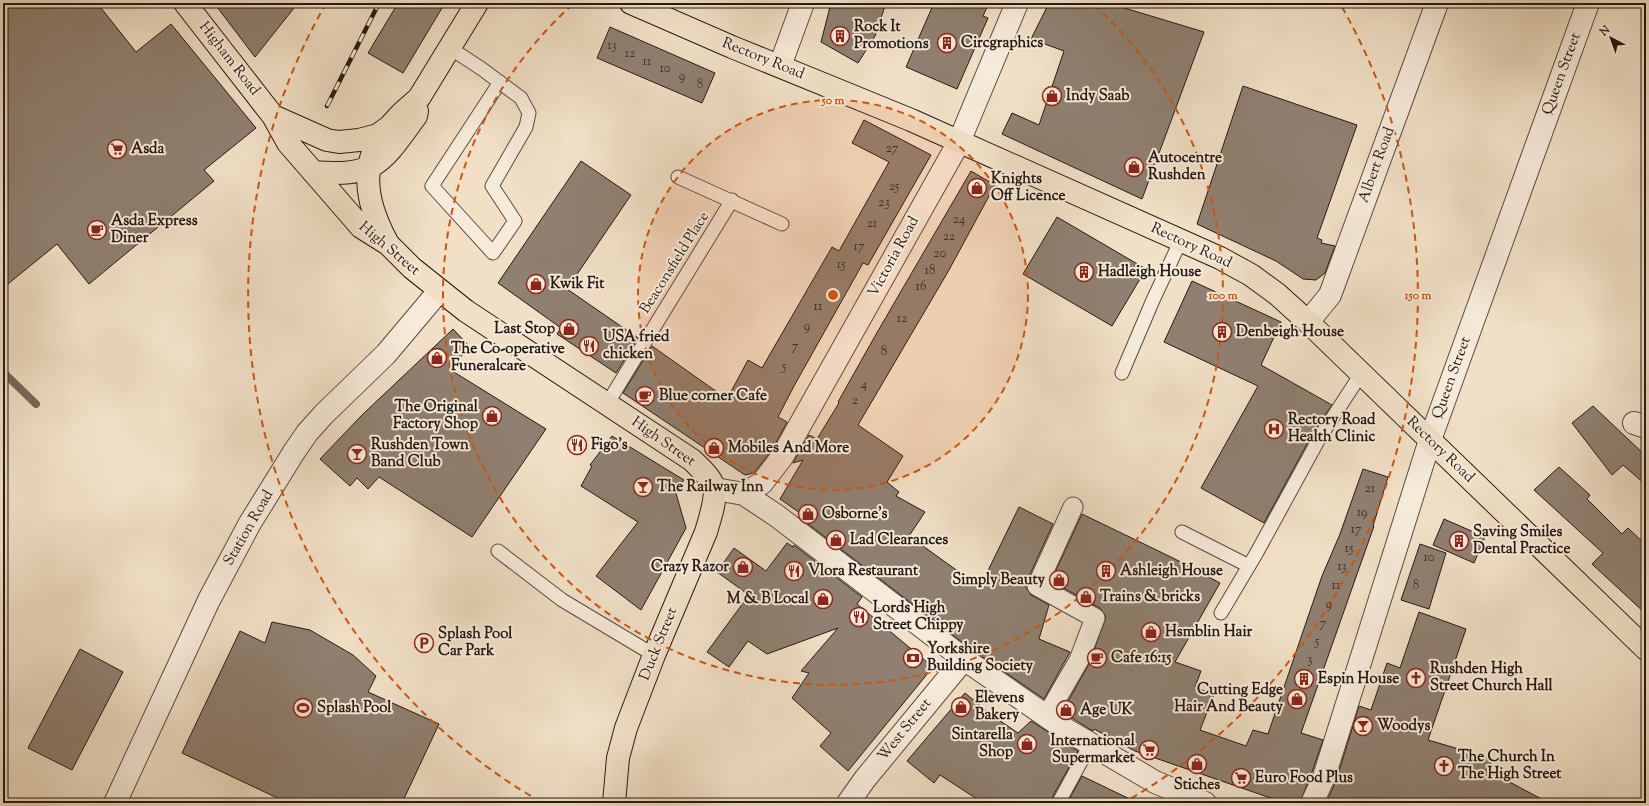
<svg xmlns="http://www.w3.org/2000/svg" width="1649" height="806" font-family="'Sorts Mill Goudy',serif">
<style>
.lines{fill:none;stroke-linecap:round;stroke-linejoin:round}
.stream{stroke:#76685a;stroke-width:8}
.building{fill:#8f8071;stroke:#251914}
.service-casing{stroke:#584b40;stroke-width:15}
.pedestrian-casing{stroke:#584b40;stroke-width:21}
.minor-casing{stroke:#584b40;stroke-width:24}
.primary-casing{stroke:#251914;stroke-width:24}
.service{stroke:#f6ebda;stroke-width:13}
.pedestrian{stroke:#f6ebda;stroke-width:19}
.minor{stroke:#f6ebda;stroke-width:22}
.primary{stroke:#f1e0c6;stroke-width:22}
.rail-casing{stroke:#251914;stroke-width:4.5}
.rail{stroke:#f6ebda;stroke-width:3;stroke-dasharray:9;stroke-linecap:butt}
.ring{fill:none;stroke:#d4530d;stroke-width:2;stroke-dasharray:7 5}
.labels{text-anchor:middle;dominant-baseline:central;stroke-width:4;stroke-linejoin:round;paint-order:stroke}
.number-label{font-size:13px;fill:#40332b}
.poi-label{font-size:15px;font-weight:bold;fill:#251914;stroke:#f6ebda;text-anchor:start}
.street-label{font-size:15px;fill:#251914;stroke:#f6ebda}
.centre{fill:#d4530d;stroke:#f6ebda;stroke-width:2}
.ring-label{font-size:12px;text-anchor:middle;font-weight:bold;fill:#d4530d;stroke:#f6ebda;stroke-width:4;stroke-linejoin:round;paint-order:stroke}
</style>
<rect width="100%" height="100%" fill="#f1e0c6"/>
<filter id="stains"><feTurbulence type="fractalNoise" baseFrequency=".005" numOctaves="4"/><feColorMatrix values="0 0 0 0 .2 0 0 0 0 .09 0 0 0 0 .02 0 0 0 .5 -.17"/></filter>
<radialGradient id="worn" r=".72"><stop offset=".6" stop-color="#630" stop-opacity="0"/><stop offset="1" stop-color="#630" stop-opacity=".3"/></radialGradient>
<g class="lines">
<!-- stream -->
<path class="stream" d="M3,372L36,404"/>
</g>
<!-- building -->
<path class="building" d="M3,3H97L136,52L171,24L256,128L204,170L214,181L89,284L57,244L3,288Z
M214,3H298L255,57Z
M398,3H445L403,73L368,53Z
M831,3H886L875,36L858,63L821,42Z
M934,3H989L983,16L988,18L957,89L906,67Z
M1049,3H1108L1204,32L1142,199L1002,134L1012,113L1039,125L1064,51L1031,39Z
M610,27L715,73L702,103L597,58Z
M1243,86L1357,125L1317,238L1322,240L1321,243L1335,246L1325,273L1316,280L1303,279L1276,261L1197,224Z
M864,120L931,155L868,265L863,263L794,386L778,417L787,422L772,450L754,473L745,475L623,393L652,346L727,399L748,360L762,368L832,247L839,251L889,162L852,143Z
M581,161L631,195L567,289L638,338L616,373L557,334L561,328L498,283Z
M971,171L995,185L949,270L858,425L903,456L887,482L899,492L896,496L925,512L909,536L980,587L1019,507L1053,524L1027,581L1026,587L1031,595L1049,605L1039,639L1070,652L1044,699L971,649L808,524L810,520L780,499L803,460L793,463L809,435L817,439L839,403L838,402L875,336Z
M1057,217L1146,269L1112,326L1023,274Z
M1192,281L1281,322L1261,365L1332,405L1313,433L1264,523L1201,488L1258,386L1164,342Z
M453,329L470,347L449,369L546,429L472,537L379,477L368,489L357,478L350,486L320,459L362,415Z
M1593,406L1646,456V485L1623,465L1612,475L1572,423Z
M612,436L684,480L675,490L686,528L641,610L596,576L638,522L581,486L592,466L590,465Z
M1559,467L1590,495L1587,499L1622,534L1628,528L1646,545V614L1592,564L1603,553L1534,490Z
M1363,469L1388,477L1373,526H1374L1301,733L1323,740L1312,772L1300,803H1285L1135,751L1094,729L1093,731L1062,712L1089,664L1106,617L1100,608L1051,581L1082,514L1175,559L1220,583L1175,662L1201,671L1195,687L1214,695L1200,730L1246,746L1253,730L1268,734L1322,576L1340,534Z
M1444,519L1485,537L1474,563L1433,545Z
M787,543L793,547L794,545L862,597L857,604L933,667L848,771L820,746L831,733L792,698L809,673L801,671L838,628L767,654L748,641L729,667L707,652L749,595L717,572L734,548L766,571Z
M1420,544L1446,553L1429,609L1401,600Z
M1419,612L1466,629L1428,740L1493,759L1487,770L1549,803H1326L1336,781L1359,706L1371,710L1387,663L1400,668Z
M272,622L310,630L353,655L376,676L368,692L439,724L402,803H288L182,753L240,631L265,643Z
M80,649L123,672L72,770L28,748Z
M965,693L993,716L1018,733L1031,721L1078,751L1053,796V803H983L940,775L934,783L907,761Z
M1082,776L1138,803H1067Z"/>
<g class="lines">
<!-- service casing -->
<g class="service-casing">
<path id="service" d="M450,48L482,69L521,98L529,113L526,127L492,186L515,221L493,253L432,186L500,82
M678,177L782,224
M1122,373L1153,300L1181,240
M607,404L732,200
M1182,532L1249,566
M498,551L562,600L654,655
M1221,613L1256,554L1320,437L1361,374
M1060,800L1090,745"/>
</g>
<!-- pedestrian casing -->
<g class="pedestrian-casing">
<path id="pedestrian" d="M1046,717L1079,660L1095,618L1037,586L1073,507"/>
</g>
<!-- minor casing -->
<g class="minor-casing">
<path id="minor" d="M780,66L803,3
M1308,322L1330,295L1437,3
M1634,423L1646,427
M715,489L744,494L777,516L964,659L1065,729L1155,782L1205,803
M744,494L762,483L782,457L959,142L1017,3
M115,803L209,600L250,523L294,452L307,433L324,414L386,354L439,291
M848,803L865,779L964,659
M1312,803L1324,777L1430,440L1588,3"/>
</g>
<!-- primary casing -->
<g class="primary-casing">
<path id="primary" d="M185,3L273,116L288,143L361,227L388,244L412,268L466,311L692,460C700,468 711,477 714,488C717,499 709,521 706,532L654,655L626,728L618,758L614,803
M631,3L732,47L911,120L1220,258L1251,275L1277,294L1308,322L1646,649
M273,116L327,140L339,142L359,140L378,135L389,127L402,113L419,98L477,3
M372,155C362,186 373,216 388,244
M313,172C376,177 381,164 416,116L417,111"/>
</g>
<!-- service -->
<use href="#service" class="service"/>
<!-- pedestrian -->
<use href="#pedestrian" class="pedestrian"/>
<!-- minor -->
<use href="#minor" class="minor"/>
<!-- primary -->
<use href="#primary" class="primary"/>
<!-- rail casing -->
<g class="rail-casing">
<path id="rail" d="M327,106L379,3"/>
</g>
<!-- rail -->
<use href="#rail" class="rail"/>
</g>
<!-- distance rings -->
<circle cx="833" cy="295" r="195" fill="#d4530d" fill-opacity=".12"/>
<g class="ring">
<circle cx="833" cy="295" r="195"/>
<path d="M1094 5A390 390 0 1 1 572 5"/>
<path d="M541 802A585 585 0 0 1 324 7M1342 7A585 585 0 0 1 1125 802"/>
</g>
<!-- icons -->
<defs>
<g id="building-ring" transform="scale(1)"><circle r="9.5" fill="#f6ebda" stroke="#8f2418" stroke-width="1.5"/><path d="M-4-6H4V6H1V3H-1V6H-4ZM-2.5-4.3h1.7v1.8h-1.7ZM.8-4.3h1.7v1.8H.8ZM-2.5-1h1.7V.8h-1.7ZM.8-1h1.7V.8H.8Z" fill="#8f2418"/></g>
<g id="shop-ring" transform="scale(1)"><circle r="9.5" fill="#f6ebda" stroke="#8f2418" stroke-width="1.5"/><path d="M-5-2.5h2.3a2.7 3.5 0 0 1 5.4 0H5L5.5 6h-11ZM-1.5-2.5h3a1.5 2.3 0 0 0-3 0Z" fill="#8f2418"/></g>
<g id="supermarket-ring" transform="scale(1)"><circle r="9.5" fill="#f6ebda" stroke="#8f2418" stroke-width="1.5"/><path d="M-6-5.5h2.5l.6 2H6L4.5 2H-2.5L-4.4-4H-6ZM-1.5 3.2a1.3 1.3 0 1 0 .1 0ZM3 3.2a1.3 1.3 0 1 0 .1 0Z" fill="#8f2418"/></g>
<g id="cafe-ring" transform="scale(1)"><circle r="9.5" fill="#f6ebda" stroke="#8f2418" stroke-width="1.5"/><path d="M-5.5-4.5H6V0H3Q3 3.5 0 3.5H-2.5Q-5.5 3.5-5.5 0ZM3-3.2v2h1.7v-2ZM-6 4.5H4V6H-6Z" fill="#8f2418"/></g>
<g id="restaurant-ring" transform="scale(1)"><circle r="9.5" fill="#f6ebda" stroke="#8f2418" stroke-width="1.5"/><path d="M-5-6h1v4h1v-4h1v4h1v-4h1v5L-1.5 .5V6h-2V.5L-5-1ZM5-6V6H3V1.5H1.5Q1.5-4 5-6Z" fill="#8f2418"/></g>
<g id="hospital-ring" transform="scale(1)"><circle r="9.5" fill="#f6ebda" stroke="#8f2418" stroke-width="1.5"/><path d="M-5-5h3v3.5h4V-5h3V5h-3V1.5h-4V5h-3Z" fill="#8f2418"/></g>
<g id="bar-ring" transform="scale(1)"><circle r="9.5" fill="#f6ebda" stroke="#8f2418" stroke-width="1.5"/><path d="M-6-5H6L.8 .8V4.5H3.5V6h-7V4.5H-.8V.8Z" fill="#8f2418"/></g>
<g id="parking-ring" transform="scale(1)"><circle r="9.5" fill="#f6ebda" stroke="#8f2418" stroke-width="1.5"/><path d="M-3.5-5.5H1a3.5 3.5 0 0 1 0 7H-1V5.5H-3.5ZM-1-3.4V-.6H.8a1.4 1.4 0 0 0 0-2.8Z" fill="#8f2418"/></g>
<g id="bank-ring" transform="scale(1)"><circle r="9.5" fill="#f6ebda" stroke="#8f2418" stroke-width="1.5"/><path d="M-6-4H6V4H-6ZM0-2.3a2.3 2.3 0 1 0 0 4.6a2.3 2.3 0 1 0 0-4.6Z" fill="#8f2418"/></g>
<g id="church-ring" transform="scale(1)"><circle r="9.5" fill="#f6ebda" stroke="#8f2418" stroke-width="1.5"/><path d="M-1.2-6h2.4v3.5h3.3v2.4h-3.3V6h-2.4V-.1h-3.3v-2.4h3.3Z" fill="#8f2418"/></g>
<g id="stadium-ring" transform="scale(1)"><circle r="9.5" fill="#f6ebda" stroke="#8f2418" stroke-width="1.5"/><path d="M0-5a6.5 5 0 1 0 0 10a6.5 5 0 1 0 0-10ZM-3.5-1.8h7v3.6h-7Z" fill="#8f2418"/></g>
</defs>
<g fill-rule="evenodd">
<use href="#building-ring" x="840" y="36"/>
<use href="#building-ring" x="947" y="43"/>
<use href="#shop-ring" x="1052" y="96"/>
<use href="#supermarket-ring" x="117" y="149"/>
<use href="#shop-ring" x="1134" y="167"/>
<use href="#shop-ring" x="977" y="188"/>
<use href="#cafe-ring" x="97" y="230"/>
<use href="#building-ring" x="1084" y="272"/>
<use href="#shop-ring" x="536" y="284"/>
<use href="#shop-ring" x="569" y="329"/>
<use href="#building-ring" x="1222" y="332"/>
<use href="#restaurant-ring" x="589" y="346"/>
<use href="#shop-ring" x="437" y="358"/>
<use href="#cafe-ring" x="645" y="396"/>
<use href="#shop-ring" x="492" y="416"/>
<use href="#hospital-ring" x="1274" y="429"/>
<use href="#restaurant-ring" x="577" y="445"/>
<use href="#shop-ring" x="714" y="448"/>
<use href="#bar-ring" x="357" y="454"/>
<use href="#bar-ring" x="643" y="487"/>
<use href="#shop-ring" x="808" y="514"/>
<use href="#shop-ring" x="836" y="540"/>
<use href="#building-ring" x="1459" y="541"/>
<use href="#shop-ring" x="743" y="567"/>
<use href="#restaurant-ring" x="794" y="571"/>
<use href="#building-ring" x="1106" y="571"/>
<use href="#shop-ring" x="1059" y="580"/>
<use href="#shop-ring" x="1086" y="597"/>
<use href="#shop-ring" x="823" y="599"/>
<use href="#restaurant-ring" x="859" y="617"/>
<use href="#shop-ring" x="1151" y="632"/>
<use href="#parking-ring" x="424" y="643"/>
<use href="#bank-ring" x="913" y="658"/>
<use href="#cafe-ring" x="1097" y="658"/>
<use href="#church-ring" x="1416" y="678"/>
<use href="#building-ring" x="1304" y="679"/>
<use href="#shop-ring" x="1297" y="699"/>
<use href="#shop-ring" x="961" y="707"/>
<use href="#stadium-ring" x="303" y="708"/>
<use href="#shop-ring" x="1066" y="710"/>
<use href="#bar-ring" x="1363" y="726"/>
<use href="#shop-ring" x="1027" y="744"/>
<use href="#supermarket-ring" x="1149" y="750"/>
<use href="#shop-ring" x="1197" y="764"/>
<use href="#church-ring" x="1444" y="766"/>
<use href="#supermarket-ring" x="1241" y="778"/>
</g>
<g class="labels">
<!-- number labels -->
<g class="number-label">
<text x="612" y="46">13</text>
<text x="630" y="54">12</text>
<text x="647" y="62">11</text>
<text x="665" y="69">10</text>
<text x="682" y="77">9</text>
<text x="700" y="85">8</text>
<text x="892" y="149">27</text>
<text x="894" y="187">25</text>
<text x="884" y="203">23</text>
<text x="959" y="220">24</text>
<text x="872" y="224">21</text>
<text x="949" y="237">22</text>
<text x="859" y="247">17</text>
<text x="940" y="254">20</text>
<text x="841" y="265">15</text>
<text x="930" y="271">18</text>
<text x="921" y="287">16</text>
<text x="818" y="307">11</text>
<text x="902" y="319">12</text>
<text x="807" y="327">9</text>
<text x="795" y="347">7</text>
<text x="884" y="352">8</text>
<text x="784" y="367">5</text>
<text x="864" y="385">4</text>
<text x="855" y="401">2</text>
<text x="1370" y="489">21</text>
<text x="1362" y="513">19</text>
<text x="1356" y="530">17</text>
<text x="1349" y="549">15</text>
<text x="1429" y="558">10</text>
<text x="1342" y="567">13</text>
<text x="1336" y="586">11</text>
<text x="1416" y="586">8</text>
<text x="1329" y="605">9</text>
<text x="1323" y="624">7</text>
<text x="1317" y="642">5</text>
<text x="1310" y="660">3</text>
</g>
<!-- poi labels -->
<g class="poi-label">
<text x="854" y="27">Rock It<tspan x="854" dy="17">Promotions</tspan></text>
<text x="961" y="43">Circgraphics</text>
<text x="1066" y="96">Indy Saab</text>
<text x="131" y="149">Asda</text>
<text x="1148" y="158">Autocentre<tspan x="1148" dy="17">Rushden</tspan></text>
<text x="991" y="179">Knights<tspan x="991" dy="17">Off Licence</tspan></text>
<text x="111" y="221">Asda Express<tspan x="111" dy="17">Diner</tspan></text>
<text x="1098" y="272">Hadleigh House</text>
<text x="550" y="284">Kwik Fit</text>
<text x="555" y="329" text-anchor="end">Last Stop</text>
<text x="1236" y="332">Denbeigh House</text>
<text x="603" y="337">USA fried<tspan x="603" dy="17">chicken</tspan></text>
<text x="451" y="349">The Co-operative<tspan x="451" dy="17">Funeralcare</tspan></text>
<text x="659" y="396">Blue corner Cafe</text>
<text x="478" y="407" text-anchor="end">The Original<tspan x="478" dy="17">Factory Shop</tspan></text>
<text x="1288" y="420">Rectory Road<tspan x="1288" dy="17">Health Clinic</tspan></text>
<text x="371" y="445">Rushden Town<tspan x="371" dy="17">Band Club</tspan></text>
<text x="591" y="445">Figo's</text>
<text x="728" y="448">Mobiles And More</text>
<text x="657" y="487">The Railway Inn</text>
<text x="822" y="514">Osborne's</text>
<text x="1473" y="532">Saving Smiles<tspan x="1473" dy="17">Dental Practice</tspan></text>
<text x="850" y="540">Lad Clearances</text>
<text x="729" y="567" text-anchor="end">Crazy Razor</text>
<text x="808" y="571">Vlora Restaurant</text>
<text x="1120" y="571">Ashleigh House</text>
<text x="1045" y="580" text-anchor="end">Simply Beauty</text>
<text x="1100" y="597">Trains &amp; bricks</text>
<text x="809" y="599" text-anchor="end">M &amp; B Local</text>
<text x="873" y="608">Lords High<tspan x="873" dy="17">Street Chippy</tspan></text>
<text x="1165" y="632">Hsmblin Hair</text>
<text x="438" y="634">Splash Pool<tspan x="438" dy="17">Car Park</tspan></text>
<text x="927" y="649">Yorkshire<tspan x="927" dy="17">Building Society</tspan></text>
<text x="1111" y="658">Cafe 16:15</text>
<text x="1430" y="669">Rushden High<tspan x="1430" dy="17">Street Church Hall</tspan></text>
<text x="1318" y="679">Espin House</text>
<text x="1283" y="690" text-anchor="end">Cutting Edge<tspan x="1283" dy="17">Hair And Beauty</tspan></text>
<text x="975" y="698">Elevens<tspan x="975" dy="17">Bakery</tspan></text>
<text x="317" y="708">Splash Pool</text>
<text x="1080" y="710">Age UK</text>
<text x="1377" y="726">Woodys</text>
<text x="1013" y="735" text-anchor="end">Sintarella<tspan x="1013" dy="17">Shop</tspan></text>
<text x="1135" y="741" text-anchor="end">International<tspan x="1135" dy="17">Supermarket</tspan></text>
<text x="1458" y="757">The Church In<tspan x="1458" dy="17">The High Street</tspan></text>
<text x="1255" y="778">Euro Food Plus</text>
<text x="1197" y="785" text-anchor="middle">Stiches</text>
</g>
<!-- street labels -->
<g class="street-label">
<text transform="translate(229 59) rotate(52)">Higham Road</text>
<text transform="translate(763 59) rotate(22)">Rectory Road</text>
<text transform="translate(1562 74) rotate(-70)">Queen Street</text>
<text transform="translate(1377 165) rotate(-70)">Albert Road</text>
<text transform="translate(1191 246) rotate(25)">Rectory Road</text>
<text transform="translate(389 249) rotate(40)">High Street</text>
<text transform="translate(894 257) rotate(-61)">Victoria Road</text>
<text transform="translate(675 263) rotate(-58)">Beaconsfield Place</text>
<text transform="translate(1452 378) rotate(-70)">Queen Street</text>
<text transform="translate(663 442) rotate(35)">High Street</text>
<text transform="translate(1440 450) rotate(44)">Rectory Road</text>
<text transform="translate(249 528) rotate(-60)">Station Road</text>
<text transform="translate(659 644) rotate(-68)">Duck Street</text>
<text transform="translate(905 730) rotate(-51)">West Street</text>
</g>
</g>
<circle cx="833" cy="295" r="6" class="centre"/>
<g class="ring-label">
<text x="833" y="104">50 m</text>
<text x="1223" y="299">100 m</text>
<text x="1418" y="299">150 m</text>
</g>
<!-- margin -->
<rect width="1649" height="806" fill="none" stroke="#f1e0c6" stroke-width="16"/>
<rect x="4" y="4" width="1641" height="798" fill="none" stroke="#251914" stroke-width="2"/>
<rect x="8" y="8" width="1633" height="790" fill="none" stroke="#251914"/>
<!-- north arrow -->
<g transform="translate(1611 38) rotate(319)" stroke="#f6ebda" stroke-width="3" paint-order="stroke">
<path d="M0-3L7 15L0 10L-7 15Z" fill="#251914"/>
<text y="-6" font-size="11" font-weight="bold" text-anchor="middle" fill="#251914">N</text>
</g>
<rect width="100%" height="100%" filter="url(#stains)"/>
<rect width="100%" height="100%" fill="url(#worn)"/>
</svg>
